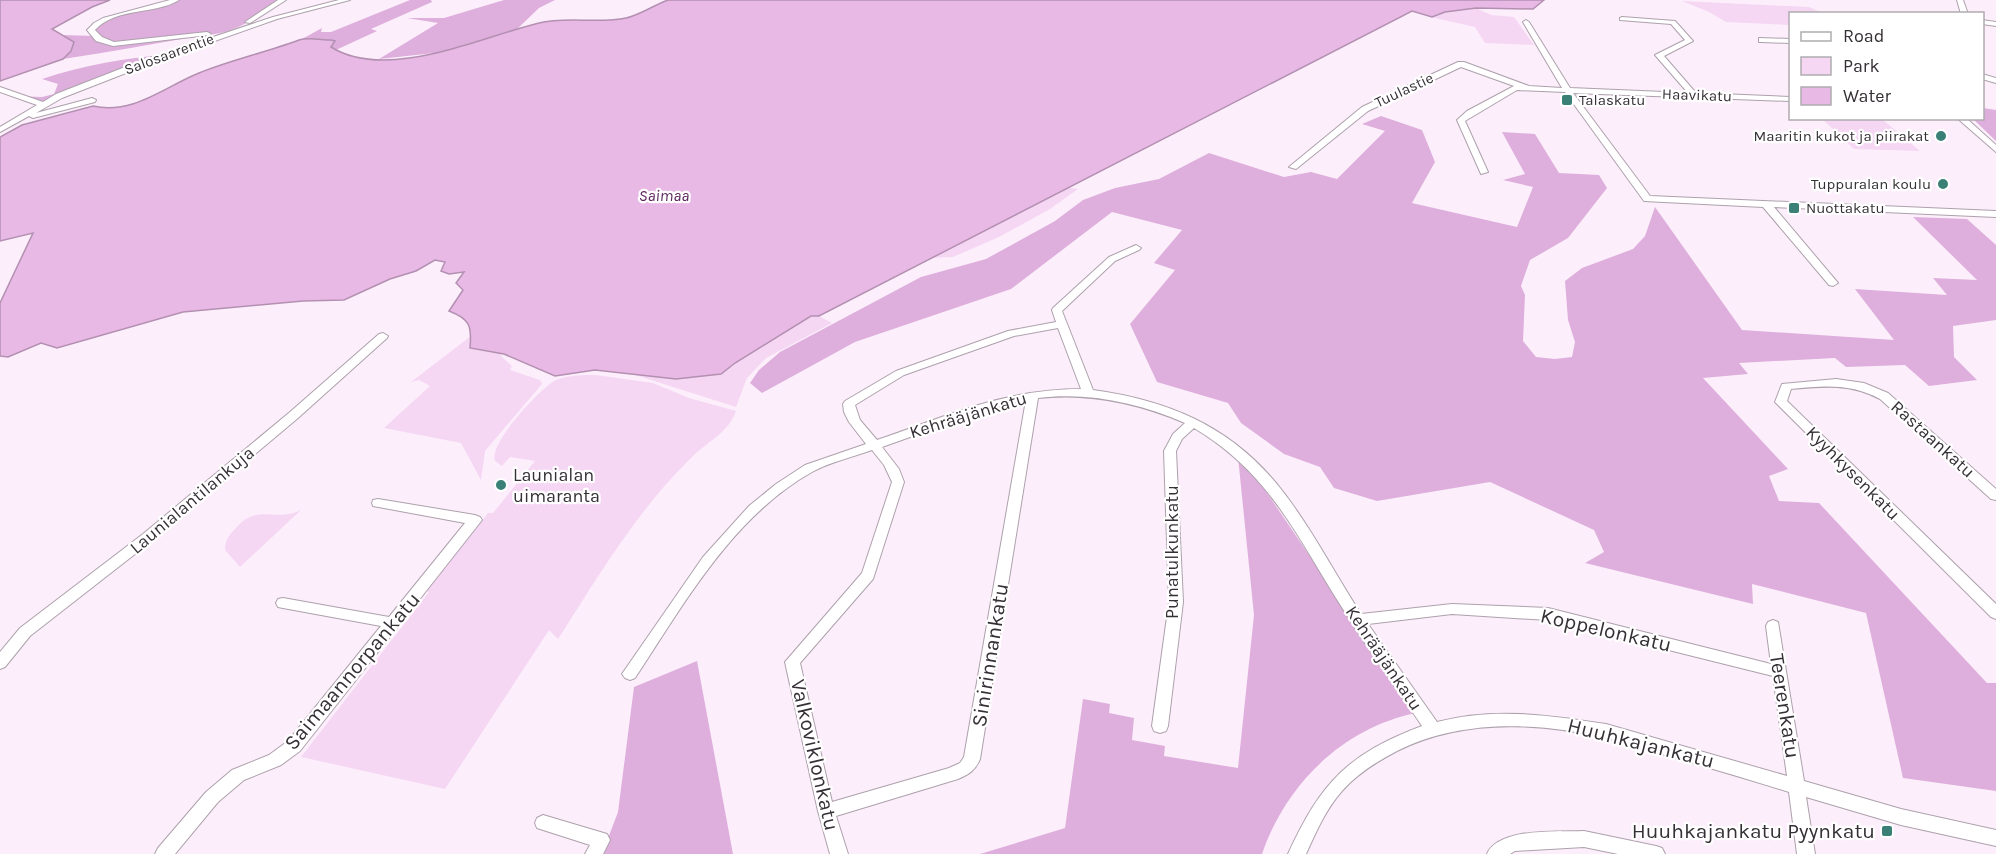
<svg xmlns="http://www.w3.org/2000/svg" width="1996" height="854" font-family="Karla,sans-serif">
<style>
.green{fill:#f5d7f4}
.forest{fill:#deafdc}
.water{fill:#e9b9e6;stroke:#b390b1;stroke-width:1.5}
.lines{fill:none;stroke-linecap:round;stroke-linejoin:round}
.minor-casing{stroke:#ada1ac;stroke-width:2}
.minor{fill:#fff;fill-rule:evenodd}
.poi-dot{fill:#3a8077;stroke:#fff;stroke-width:2}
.labels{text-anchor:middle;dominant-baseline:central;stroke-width:4.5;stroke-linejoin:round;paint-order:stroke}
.far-street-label{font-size:15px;fill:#353035;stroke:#fff}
.far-poi-label{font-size:15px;fill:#353035;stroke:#fff;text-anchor:start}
.far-water-label{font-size:16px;font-style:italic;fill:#5b245b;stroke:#fff}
.street-label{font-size:18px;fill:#353035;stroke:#fff}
.poi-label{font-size:18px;fill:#353035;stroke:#fff;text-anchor:start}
.near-street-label{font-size:21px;fill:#353035;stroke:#fff}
.near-poi-label{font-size:21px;fill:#353035;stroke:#fff;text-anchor:end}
</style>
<rect width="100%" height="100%" fill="#fceffb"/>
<!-- green -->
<path class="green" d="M1682,1L1809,7L1823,13L1790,14V25L1726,22L1709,12Z
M1476,8L1491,15L1514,17L1534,45L1485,43L1475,27L1430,17L1445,12Z
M1822,119H1882L1920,151L1854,149Z
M1061,186L1078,189L1050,209L999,237L953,257L926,258L819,316L832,323L766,358L747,378L736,407L629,373L684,379Z
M464,290L503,353L501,356L512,366L510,370L540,380L542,384L485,451L481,480L461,443L384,428L430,386L419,380L411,382L471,336V331L464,317L449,311Z
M596,375L653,383L689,398L736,411C729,433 705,443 689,460C636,512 598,577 558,639L549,630L445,789L301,757L429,592L426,591L488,513H493L535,461L510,457L502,466L495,461C488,444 539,390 554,381C566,375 583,375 596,375Z
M301,510L240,567L225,550C225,540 229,535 235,529C257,502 275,523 301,510Z"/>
<!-- forest -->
<path class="forest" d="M178,0H283C257,16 235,35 204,35C157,43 110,52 63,59L71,51L74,42L60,35L97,36L91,30L105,18Z
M410,0H431L432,2L371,29L377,31L336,50L320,40L302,39L322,28L321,32H331Z
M504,0H555L539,8L514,32L444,52L379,59L438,23L407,18H444Z
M170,54L39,104L12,96L42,97L54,94L58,84L42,79C84,65 126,58 170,54Z
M1983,108L1996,110V141L1973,119L1982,118Z
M1381,116L1422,130L1435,162L1412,203L1517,227L1533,187L1503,180L1525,174L1502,132L1535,134L1559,173L1599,175L1607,188L1568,238L1530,260L1521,286L1525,295L1523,341L1536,357L1555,359L1572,357L1575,342L1568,320L1565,281L1582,268L1633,249L1645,236L1655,207L1742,330L1894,340L1855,289L1947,295L1933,278L1977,280L1913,217L1967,219L1996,245V320L1953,326L1954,357L1977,380L1929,386L1905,365L1846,367L1835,358L1739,363L1748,374L1703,378L1788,469L1769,476L1779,501L1819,503L1987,683H1996V791L1903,778L1866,613L1752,584L1753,604L1585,563L1604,552L1594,530L1490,482L1377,501L1334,488L1320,467L1284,454L1241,423L1228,403L1157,382L1130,324L1175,270L1154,263L1182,230L1112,212L1011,289L855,342L762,393L750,383L759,370L780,352L921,277L986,259L1055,221L1083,200L1115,188L1159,179L1209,153L1284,177L1311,172L1337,179L1385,131L1362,124Z
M1238,457L1263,487L1416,713C1343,728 1286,784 1262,854H980L1065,828L1083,699L1110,704L1109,713L1134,718L1132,740L1165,746L1164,756L1238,768L1254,615Z
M697,661L733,854H602L618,812L634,687Z"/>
<!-- water -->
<path class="water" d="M0,0H110L92,7L52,29L74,42L71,51L63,59L0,81Z
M668,0H1544L1533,9L1476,8L1445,12L1432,17L1412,11L819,316H811L735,363L721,374L676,379L595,370L555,376L504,354L470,348C472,326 470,319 449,311L463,290L456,283L464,272L449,274L441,271L445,262L435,260L416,271L390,279L344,300L303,301L183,312L57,348L41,343L8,357L0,356V303L33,233L0,241V137L22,125L93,106C133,115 164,87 199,73C231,60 267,52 299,40C308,37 322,40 331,40L335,41L331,47C387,82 481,37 539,23C565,16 600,24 626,18C640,15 654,5 668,0Z"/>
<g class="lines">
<!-- minor casing -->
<g class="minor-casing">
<path id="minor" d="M170,0H179C155,15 116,7 95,30L102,37L114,42L207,32L211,34L209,35L113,46L96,41L87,30L94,23L103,18Z
M278,0H286L250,23L245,22Z
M339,0H350L277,19L144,66L62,98L36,113L92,98L96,100L95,102L33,118L29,116L0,132V127L37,105L0,92V87L43,102L56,94L138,62L273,17Z
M1957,0H1963L1968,14H1961Z
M1622,17L1675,21L1693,41L1664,56L1696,93L1790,97V101L1573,93L1650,196L1996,211V217L1774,207L1838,283L1833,286L1829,285L1763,207L1644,201L1565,92L1517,90L1465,121L1488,172L1481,174L1457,120L1467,111L1514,86L1461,67L1368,111L1296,169L1289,167L1362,107L1458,62H1464L1529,86L1562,88L1523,22L1526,20L1529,22L1570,88L1688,93L1655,55L1685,40L1671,24L1620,20V18Z
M1982,20L1996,22V26L1982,24Z
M1759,38L1790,39V43L1762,42H1759Z
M1982,74L1996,78V83L1982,79Z
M1957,118H1966L1996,145V152Z
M1136,245L1141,248L1139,250L1115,261L1062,311L1093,390C1166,400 1228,425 1276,483C1309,523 1333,571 1361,614L1452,604L1548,608L1771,664L1766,626L1768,622L1773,620L1778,622L1804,781L1901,809L1996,830V846L1901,825L1806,797L1815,854H1797L1789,792C1751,780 1713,769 1675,758C1652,751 1629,743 1606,738C1537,722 1461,719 1397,751C1376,762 1357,774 1342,791C1326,809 1316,832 1306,854H1288C1321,782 1348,754 1422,726C1396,687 1368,649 1343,609C1297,537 1271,474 1194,428L1182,439L1176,451L1183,602L1168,726L1166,731L1160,733L1154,731L1152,726L1169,602L1164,451L1173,434L1185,423C1138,403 1090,392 1038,398L980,759C975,771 969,774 958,779L836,816L848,854H830L818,811L785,662L862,573L892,482L884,465L872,450C853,457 830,462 812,472C732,517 684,604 635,678L630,680L625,678L622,674L703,557L749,506L776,484L805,465L866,444L849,422L844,412L843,404L845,401L896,371L1008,331L1056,322L1052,310L1053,308L1109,257ZM1058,328L1081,389C1005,389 947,416 877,440L860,420L855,405L904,375L1014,336ZM1026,400L964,757L960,763L949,768L832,802L800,663L873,579L904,482L899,469L882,447L989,409ZM1452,614L1548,620L1773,676L1787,776L1606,724C1549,715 1493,707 1437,722L1368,624Z
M383,333L388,336L387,338L298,418L153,540L30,636L5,667L0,669V652L20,628L143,534L290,412L379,334Z
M1836,379L1864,383L1888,393L1996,489V500L1991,499L1880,399C1850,383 1823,386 1791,389L1787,401L1996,604V619L1991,617L1775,402L1782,384Z
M378,499L475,515L480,517L482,520L300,751L281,765L244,780L218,802L175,854H155L158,848L206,792L232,770L269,755L288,741L381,626L283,608L278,607L276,603L278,599L283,598L389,617L465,523L373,506L372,503L373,500Z
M543,815L607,834L610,840L603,854H585L590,845L537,828L535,823L537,818Z
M1584,831L1656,846L1662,848L1665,854H1618L1584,847L1515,851L1510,854H1487C1499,827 1559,832 1584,831Z"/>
</g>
<!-- minor -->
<use href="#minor" class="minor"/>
</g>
<!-- markers -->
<g class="poi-dot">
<rect x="1561" y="94" width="12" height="12" rx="3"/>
<circle cx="1941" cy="136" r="6"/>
<circle cx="1943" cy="184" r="6"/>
<rect x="1788" y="202" width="12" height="12" rx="3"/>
<circle cx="501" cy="485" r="6"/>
<rect x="1881" y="825" width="12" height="12" rx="3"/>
</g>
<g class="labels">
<!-- far-street labels -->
<g class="far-street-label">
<text transform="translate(169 54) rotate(-20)">Salosaarentie</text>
<text transform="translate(1404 90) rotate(-25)">Tuulastie</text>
<text transform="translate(1697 95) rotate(2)">Haavikatu</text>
</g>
<!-- far-poi labels -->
<g class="far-poi-label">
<text x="1579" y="100">Talaskatu</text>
<text x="1929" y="136" text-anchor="end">Maaritin kukot ja piirakat</text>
<text x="1931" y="184" text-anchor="end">Tuppuralan koulu</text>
<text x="1806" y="208">Nuottakatu</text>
</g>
<!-- far-water labels -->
<g class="far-water-label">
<text x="664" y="195">Saimaa</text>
</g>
<!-- street labels -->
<g class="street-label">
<text transform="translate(968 415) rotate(-17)">Kehrääjänkatu</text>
<text transform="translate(1933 439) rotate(42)">Rastaankatu</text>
<text transform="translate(1853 473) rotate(45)">Kyyhkysenkatu</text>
<text transform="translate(192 500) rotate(-40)">Launialantilankuja</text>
<text transform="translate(1172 552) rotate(-90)">Punatulkunkatu</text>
<text transform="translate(1384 658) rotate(56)">Kehrääjänkatu</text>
</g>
<!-- poi labels -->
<g class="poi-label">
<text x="513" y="475">Launialan<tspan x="513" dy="21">uimaranta</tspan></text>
</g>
<!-- near-street labels -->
<g class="near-street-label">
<text transform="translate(1606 630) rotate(13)">Koppelonkatu</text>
<text transform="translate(990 655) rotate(-81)">Sinirinnankatu</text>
<text transform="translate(352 671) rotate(-50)">Saimaannorpankatu</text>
<text transform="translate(1785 706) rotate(81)">Teerenkatu</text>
<text transform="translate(1641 743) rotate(14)">Huuhkajankatu</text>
<text transform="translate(815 755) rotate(77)">Valkoviklonkatu</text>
</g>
<!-- near-poi labels -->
<g class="near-poi-label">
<text x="1875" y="831">Huuhkajankatu Pyynkatu</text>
</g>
</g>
<!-- legend -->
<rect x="1789" y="12" width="195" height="108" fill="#ffffff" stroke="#aeacae" stroke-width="1.5"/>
<rect x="1801" y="32" width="30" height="9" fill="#ffffff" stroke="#aeacae" stroke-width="1.5"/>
<text x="1843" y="42" font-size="18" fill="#353035">Road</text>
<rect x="1801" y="57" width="30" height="18" fill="#f5d7f4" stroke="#aeacae" stroke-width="1.5"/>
<text x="1843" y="72" font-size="18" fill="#353035">Park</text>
<rect x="1801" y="87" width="30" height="18" fill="#e9b9e6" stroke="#aeacae" stroke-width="1.5"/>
<text x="1843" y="102" font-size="18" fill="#353035">Water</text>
</svg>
